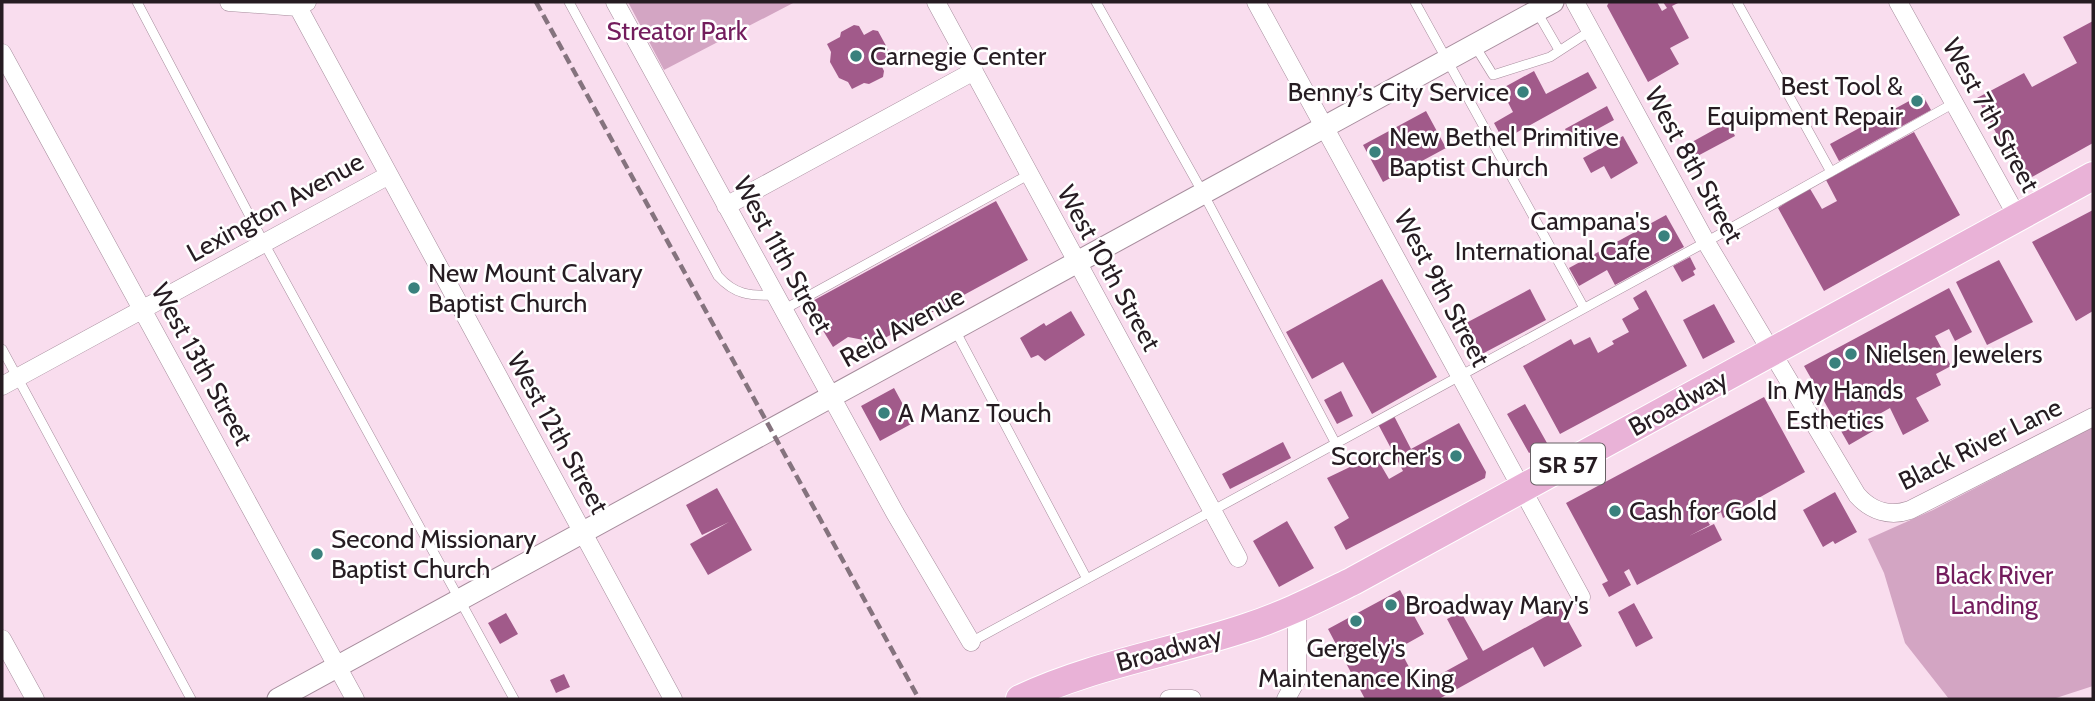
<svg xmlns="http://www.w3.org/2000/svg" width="2095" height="701" font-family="Cabin,sans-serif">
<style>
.green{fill:#d3a5c3}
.building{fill:#a15a8a}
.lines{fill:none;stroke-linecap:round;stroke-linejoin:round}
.service-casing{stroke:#a68c9c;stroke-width:10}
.minor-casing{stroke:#a68c9c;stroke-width:19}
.tertiary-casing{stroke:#a68c9c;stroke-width:23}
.primary-casing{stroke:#fff;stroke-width:30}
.service{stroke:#fff;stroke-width:9}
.minor{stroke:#fff;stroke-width:18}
.tertiary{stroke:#fff;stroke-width:21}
.primary{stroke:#e9b2d7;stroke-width:28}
.rail{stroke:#85737e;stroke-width:4.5;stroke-dasharray:10 5;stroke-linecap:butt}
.poi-dot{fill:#3a817d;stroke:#fff;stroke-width:2.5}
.labels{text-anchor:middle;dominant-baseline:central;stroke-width:5;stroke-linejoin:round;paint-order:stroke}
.shield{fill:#fff;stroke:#676064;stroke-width:2}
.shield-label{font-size:24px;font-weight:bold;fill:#261c22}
.park-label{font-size:26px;fill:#731c5d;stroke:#fff}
.poi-label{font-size:26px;fill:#261c22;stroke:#fff;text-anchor:start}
.street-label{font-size:26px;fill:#261c22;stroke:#fff}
</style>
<rect width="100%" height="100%" fill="#f9ddee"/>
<!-- green -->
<path class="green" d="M628,2H795L664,70Z
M2093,427V686L2053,699H1949L1905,643L1884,573L1868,539L1933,510Z"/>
<!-- building -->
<path class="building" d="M1609,2H1657L1662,11L1667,8L1663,2H1680L1672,6L1689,38L1670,48L1679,64L1648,82L1607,6Z
M2093,21V143L2023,182L1977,98L2024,73L2032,87L2077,63L2063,37Z
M854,25L859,26L864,35L873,30L878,31L890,53L889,58L880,63L884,71L883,77L869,84L864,83L852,89L848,82L839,78L830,62L831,52L827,44L840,37L841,32Z
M1534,71L1546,94L1588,72L1597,88L1503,140L1494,123L1513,112L1501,89Z
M1922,94L1931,110L1839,161L1830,144Z
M1607,106L1614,120L1572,143L1565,129Z
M1426,111L1446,148L1383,182L1363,145Z
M1728,122L1735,136L1690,160L1683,147Z
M1914,132L1960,215L1824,291L1778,208L1809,187L1822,209L1837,201L1826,180Z
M1623,136L1638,163L1611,179L1604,166L1591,173L1583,158Z
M996,201L1028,260L872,345L869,341L848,337L833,347L807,304Z
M2093,210V311L2076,321L2032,242Z
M1666,215L1684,247L1615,285L1607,270L1579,286L1569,268Z
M1690,257L1696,269L1693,271L1695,275L1682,282L1673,266Z
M1999,260L2033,322L1987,345L1956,282Z
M1382,279L1437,377L1372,414L1343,362L1312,379L1286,332Z
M1949,288L1972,332L1955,341L1949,329L1935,336L1951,366L1936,374L1941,385L1916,398L1929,421L1903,435L1890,408L1874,417L1880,427L1849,445L1804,366Z
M1530,289L1546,320L1482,354L1466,323Z
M1646,290L1687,366L1560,434L1523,366L1571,339L1574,345L1590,337L1598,353L1614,344L1612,341L1629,332L1622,319L1639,309L1633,298Z
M1714,304L1735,342L1703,359L1683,320Z
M1071,311L1085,335L1045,361L1038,355L1031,358L1020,338L1044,323L1046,326Z
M894,388L913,423L880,441L861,406Z
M1341,391L1353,416L1337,424L1324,400Z
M1764,397L1805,472L1723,518L1721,512L1707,520L1710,525L1689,536L1714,524L1722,540L1637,585L1629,569L1624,572L1631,585L1609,597L1602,584L1608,581L1566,503Z
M1525,404L1547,443L1529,453L1507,414Z
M1394,416L1411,449L1459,423L1486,472L1485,478L1346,550L1334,527L1349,518L1327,478L1375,455L1389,479L1403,471L1378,424Z
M1283,442L1291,458L1230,489L1222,474Z
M717,488L752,550L708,575L690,544L729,522L702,535L686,505Z
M1835,492L1857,532L1835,544L1833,541L1823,547L1803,510Z
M1287,521L1314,568L1279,587L1253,541Z
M1400,590L1424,634L1399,648L1419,686L1468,659L1447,619L1461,612L1483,651L1561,608L1582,646L1544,667L1533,647L1439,699H1365L1328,629Z
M1634,603L1653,638L1636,647L1618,612Z
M506,613L518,634L500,644L488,623Z
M564,674L570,687L556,693L550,680Z"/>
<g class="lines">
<!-- service casing -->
<g class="service-casing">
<path id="service" d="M137,2L264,243L514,699
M569,2L718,276C735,295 750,296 775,295
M1096,2L1203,193L1336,444
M1415,2L1584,308
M1737,2L1831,172
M1537,12L1559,50
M1475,46L1493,75L1550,57L1590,31
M783,310L1028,175
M955,330L1087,579
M2,349L191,699
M971,642L1706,242L1954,103"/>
</g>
<!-- minor casing -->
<g class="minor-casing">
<path id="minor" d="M229,2L298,7L307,2
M615,2L895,513L971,642
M936,2L1238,558
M1256,2L1581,597
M1575,2L1706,242L1857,495C1871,511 1890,517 1910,510L2093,417
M1898,2L2018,218
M298,7L673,699
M2,53L355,699
M726,206L974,71
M2,386L389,175
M2,639L35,699
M1169,699H1192
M1286,699L1297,679V608"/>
</g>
<!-- tertiary casing -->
<g class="tertiary-casing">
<path id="tertiary" d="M278,699L1553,2"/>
</g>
<!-- primary casing -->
<g class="primary-casing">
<path id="primary" d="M1020,699C1092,665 1170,653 1245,628C1283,616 1318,598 1353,581L2093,176"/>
</g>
<!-- service -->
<use href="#service" class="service"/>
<!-- minor -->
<use href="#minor" class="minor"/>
<!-- tertiary -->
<use href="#tertiary" class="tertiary"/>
<!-- primary -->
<use href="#primary" class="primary"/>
<!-- rail -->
<path class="rail" d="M536,2L919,699"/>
</g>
<!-- markers -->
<g class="poi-dot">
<circle cx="856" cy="56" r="7"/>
<circle cx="1523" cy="92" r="7"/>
<circle cx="1917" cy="101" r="7"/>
<circle cx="1375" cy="152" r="7"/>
<circle cx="1664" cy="236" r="7"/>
<circle cx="414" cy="288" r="7"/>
<circle cx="1851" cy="354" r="7"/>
<circle cx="1835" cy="363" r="7"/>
<circle cx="884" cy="413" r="7"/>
<circle cx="1456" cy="456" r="7"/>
<circle cx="1615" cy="511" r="7"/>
<circle cx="317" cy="554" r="7"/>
<circle cx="1391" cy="605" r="7"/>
<circle cx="1356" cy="621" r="7"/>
</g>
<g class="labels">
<!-- shield labels -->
<rect class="shield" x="1531" y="443.5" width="74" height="41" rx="5"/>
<g class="shield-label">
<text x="1568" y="464">SR 57</text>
</g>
<!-- park labels -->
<g class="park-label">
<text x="677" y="31">Streator Park</text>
<text x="1994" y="575">Black River<tspan x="1994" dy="30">Landing</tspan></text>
</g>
<!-- poi labels -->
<g class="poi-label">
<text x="870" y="56">Carnegie Center</text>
<text x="1903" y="86" text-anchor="end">Best Tool &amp;<tspan x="1903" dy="30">Equipment Repair</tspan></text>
<text x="1509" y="92" text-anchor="end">Benny's City Service</text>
<text x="1389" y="137">New Bethel Primitive<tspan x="1389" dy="30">Baptist Church</tspan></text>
<text x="1650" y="221" text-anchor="end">Campana's<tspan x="1650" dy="30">International Cafe</tspan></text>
<text x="428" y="273">New Mount Calvary<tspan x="428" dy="30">Baptist Church</tspan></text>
<text x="1865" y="354">Nielsen Jewelers</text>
<text x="1835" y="390" text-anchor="middle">In My Hands<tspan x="1835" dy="30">Esthetics</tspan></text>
<text x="898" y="413">A Manz Touch</text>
<text x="1442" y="456" text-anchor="end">Scorcher's</text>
<text x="1629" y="511">Cash for Gold</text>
<text x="331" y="539">Second Missionary<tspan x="331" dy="30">Baptist Church</tspan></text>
<text x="1405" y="605">Broadway Mary's</text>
<text x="1356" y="648" text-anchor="middle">Gergely's<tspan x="1356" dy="30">Maintenance King</tspan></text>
</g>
<!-- street labels -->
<g class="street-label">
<text transform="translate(1991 115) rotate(61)">West 7th Street</text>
<text transform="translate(1694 165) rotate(61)">West 8th Street</text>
<text transform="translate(275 207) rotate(-29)">Lexington Avenue</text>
<text transform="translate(783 255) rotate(61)">West 11th Street</text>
<text transform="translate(1109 268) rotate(61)">West 10th Street</text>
<text transform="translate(1442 288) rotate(62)">West 9th Street</text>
<text transform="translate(902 327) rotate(-29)">Reid Avenue</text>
<text transform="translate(202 364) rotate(61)">West 13th Street</text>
<text transform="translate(1678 403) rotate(-29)">Broadway</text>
<text transform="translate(558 433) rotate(61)">West 12th Street</text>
<text transform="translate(1980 444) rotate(-26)">Black River Lane</text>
<text transform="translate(1169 649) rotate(-15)">Broadway</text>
</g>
</g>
<!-- border -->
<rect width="2095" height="701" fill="none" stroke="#261c22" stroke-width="7"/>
</svg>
